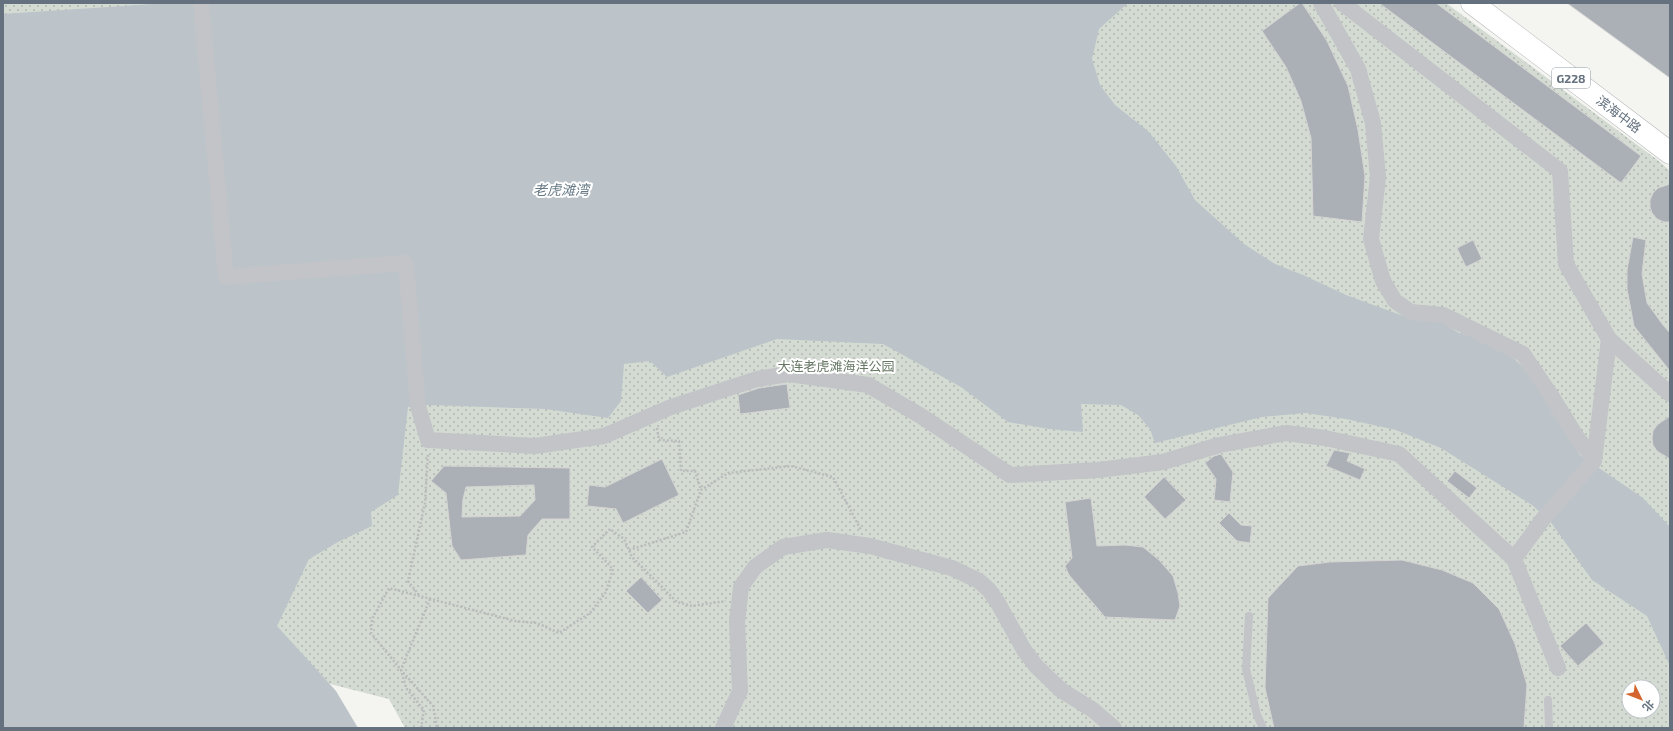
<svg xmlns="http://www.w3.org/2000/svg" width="1673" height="731" font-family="'Exo 2','Noto Sans SC',sans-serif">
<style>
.park{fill:url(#park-dots);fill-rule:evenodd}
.water{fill:#bcc4ca}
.building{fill:#abb0b6;stroke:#d5d5d3;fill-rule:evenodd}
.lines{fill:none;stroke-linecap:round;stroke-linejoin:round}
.highway-casing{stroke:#b2b5b8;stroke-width:23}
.path{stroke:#b9bbbd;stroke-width:2.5;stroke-dasharray:2 2;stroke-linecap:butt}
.lane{stroke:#c2c4c8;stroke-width:8}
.street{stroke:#c2c4c8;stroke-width:16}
.highway{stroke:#fff;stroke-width:22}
.labels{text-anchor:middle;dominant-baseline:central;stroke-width:4;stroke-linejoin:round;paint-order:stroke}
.shield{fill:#fff;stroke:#939ca5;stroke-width:1}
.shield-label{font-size:12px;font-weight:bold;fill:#65717f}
.street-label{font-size:13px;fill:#65717f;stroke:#fff}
.park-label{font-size:13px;fill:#667764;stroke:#fff}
.water-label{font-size:14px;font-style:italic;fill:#667984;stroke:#fff}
</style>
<defs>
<pattern id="park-dots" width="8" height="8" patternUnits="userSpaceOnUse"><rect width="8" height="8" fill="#d4dbd2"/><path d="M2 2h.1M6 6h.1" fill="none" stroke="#b0b6b0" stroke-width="1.8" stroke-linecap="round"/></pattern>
</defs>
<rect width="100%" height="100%" fill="#f4f4f0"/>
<!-- park -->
<path class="park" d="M3,3H1446L1659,161L1670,171V728H405L389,699L3,600ZM1629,687H1653V711H1629Z"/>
<!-- water -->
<path class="water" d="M168,3H1128L1099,29L1092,59L1100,85L1115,105L1148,131L1176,166L1195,200L1244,244L1275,264L1303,275L1346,295L1409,318L1439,320L1459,333L1484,340L1503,348L1527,371L1580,455L1643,498L1670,527V666L1647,616L1592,580L1550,521L1532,505L1441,448L1396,430L1346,419L1306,413L1262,417L1155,443L1150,429L1138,415L1121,405L1081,404L1083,432L1049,429L1008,422L961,387L883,344L777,339L667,377L650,361L624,364L621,401L608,418L545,409L428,405L408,407L398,495L371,512L372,526L338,542L309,559L277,626L336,691L358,728H3V14Z"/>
<!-- building -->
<path class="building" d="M1300,3H1302L1327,41L1348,86L1358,130L1365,176L1362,222L1313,216L1311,138L1301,101L1286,67L1262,31Z
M1379,3H1436L1641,156L1621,183Z
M1567,3H1670V78Z
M1670,184V222H1664L1657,219L1652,213L1650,207V200L1653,193L1658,188Z
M1633,237L1646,240L1642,274L1647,303L1663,325L1670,333V371L1634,326L1627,289V270Z
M1473,240L1482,259L1466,267L1457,248Z
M787,384L790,408L740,414L738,395L759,388Z
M1670,416V459L1657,451L1653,445L1652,438L1653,431L1657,425Z
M1334,450L1350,453L1347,461L1365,469L1360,480L1326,466Z
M1221,454L1233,472L1230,502L1214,500L1216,479L1205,463L1214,456Z
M662,459L679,495L623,523L616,509L587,506L589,485L605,487Z
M444,466L570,468V519H542L528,535L526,555L461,560L452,546L446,493L431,481ZM534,485L535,500L520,516L462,517L463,499L466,487Z
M1455,471L1477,488L1469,498L1447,481Z
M1164,477L1186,500L1165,519L1144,497Z
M1091,498L1097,546L1125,545L1143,547L1159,560L1173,576L1178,593L1180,606L1175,620L1105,617L1069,575L1065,566L1072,558L1065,502Z
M1229,513L1241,525L1252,526L1250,543L1237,541L1219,523Z
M1402,560L1442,570L1473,583L1499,609L1515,644L1527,685L1524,728H1274L1265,688L1268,598L1298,566L1330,562Z
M641,577L662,600L648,613L626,591Z
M1586,623L1604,643L1578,666L1560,646Z"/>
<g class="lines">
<!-- highway casing -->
<g class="highway-casing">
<path id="highway" d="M1472,3L1670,153"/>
</g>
<!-- path -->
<path class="path" d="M657,428L659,440L679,441L681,471H695L701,490
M629,550L686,532L701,490L728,473L791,466L833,477L861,530
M419,595L408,581L425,503L428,454
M430,599L401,670L433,706L437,727L439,728
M421,728L424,710L406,688L401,670L371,633L372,619L389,588L515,621L537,623L559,633L590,613L606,592L613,569L592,547L610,529L624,539L632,557L677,602L692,606L726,601"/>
<!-- lane -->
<path class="lane" d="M1249,616L1246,669L1257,715L1263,728
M1548,700L1549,728"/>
<!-- street -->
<path class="street" d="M201,3L226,277L406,263L418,406L428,440L535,446L604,436L671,407L757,379L789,374L868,385L921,416L1010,475L1098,470L1163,462L1219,445L1286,433L1325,438L1399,454L1514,559L1558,668
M1321,3L1358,69L1373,123L1378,177L1371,239L1383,281L1395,301L1411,312L1443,315L1523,354L1552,397L1578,439L1594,458
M1342,3L1560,171L1566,264L1609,339L1670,394
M1514,559L1543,519L1594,461L1609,339
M723,728L740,691L737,622L741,587L755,567L783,547L827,540L870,546L952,568L979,581L989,590L998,603L1024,650L1036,666L1061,690L1093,710L1114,728"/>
<!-- highway -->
<use href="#highway" class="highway"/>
</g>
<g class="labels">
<!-- shield labels -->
<rect class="shield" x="1552" y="68" width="38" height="20" rx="3"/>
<g class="shield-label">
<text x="1571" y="78">G228</text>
</g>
<!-- street labels -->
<g class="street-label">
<text transform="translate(1619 114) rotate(37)">滨海中路</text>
</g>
<!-- park labels -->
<g class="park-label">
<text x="836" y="366">大连老虎滩海洋公园</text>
</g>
<!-- water labels -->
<g class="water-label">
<text x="561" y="189">老虎滩湾</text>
</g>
</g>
<!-- border -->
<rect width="1673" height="731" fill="none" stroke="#65717f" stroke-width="8"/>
<!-- north arrow -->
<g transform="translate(1641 699) rotate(133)"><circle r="19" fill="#ffffff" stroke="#c1c6cc"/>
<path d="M0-3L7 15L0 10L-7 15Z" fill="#d56530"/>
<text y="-6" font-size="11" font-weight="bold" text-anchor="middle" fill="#65717f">北</text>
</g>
</svg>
